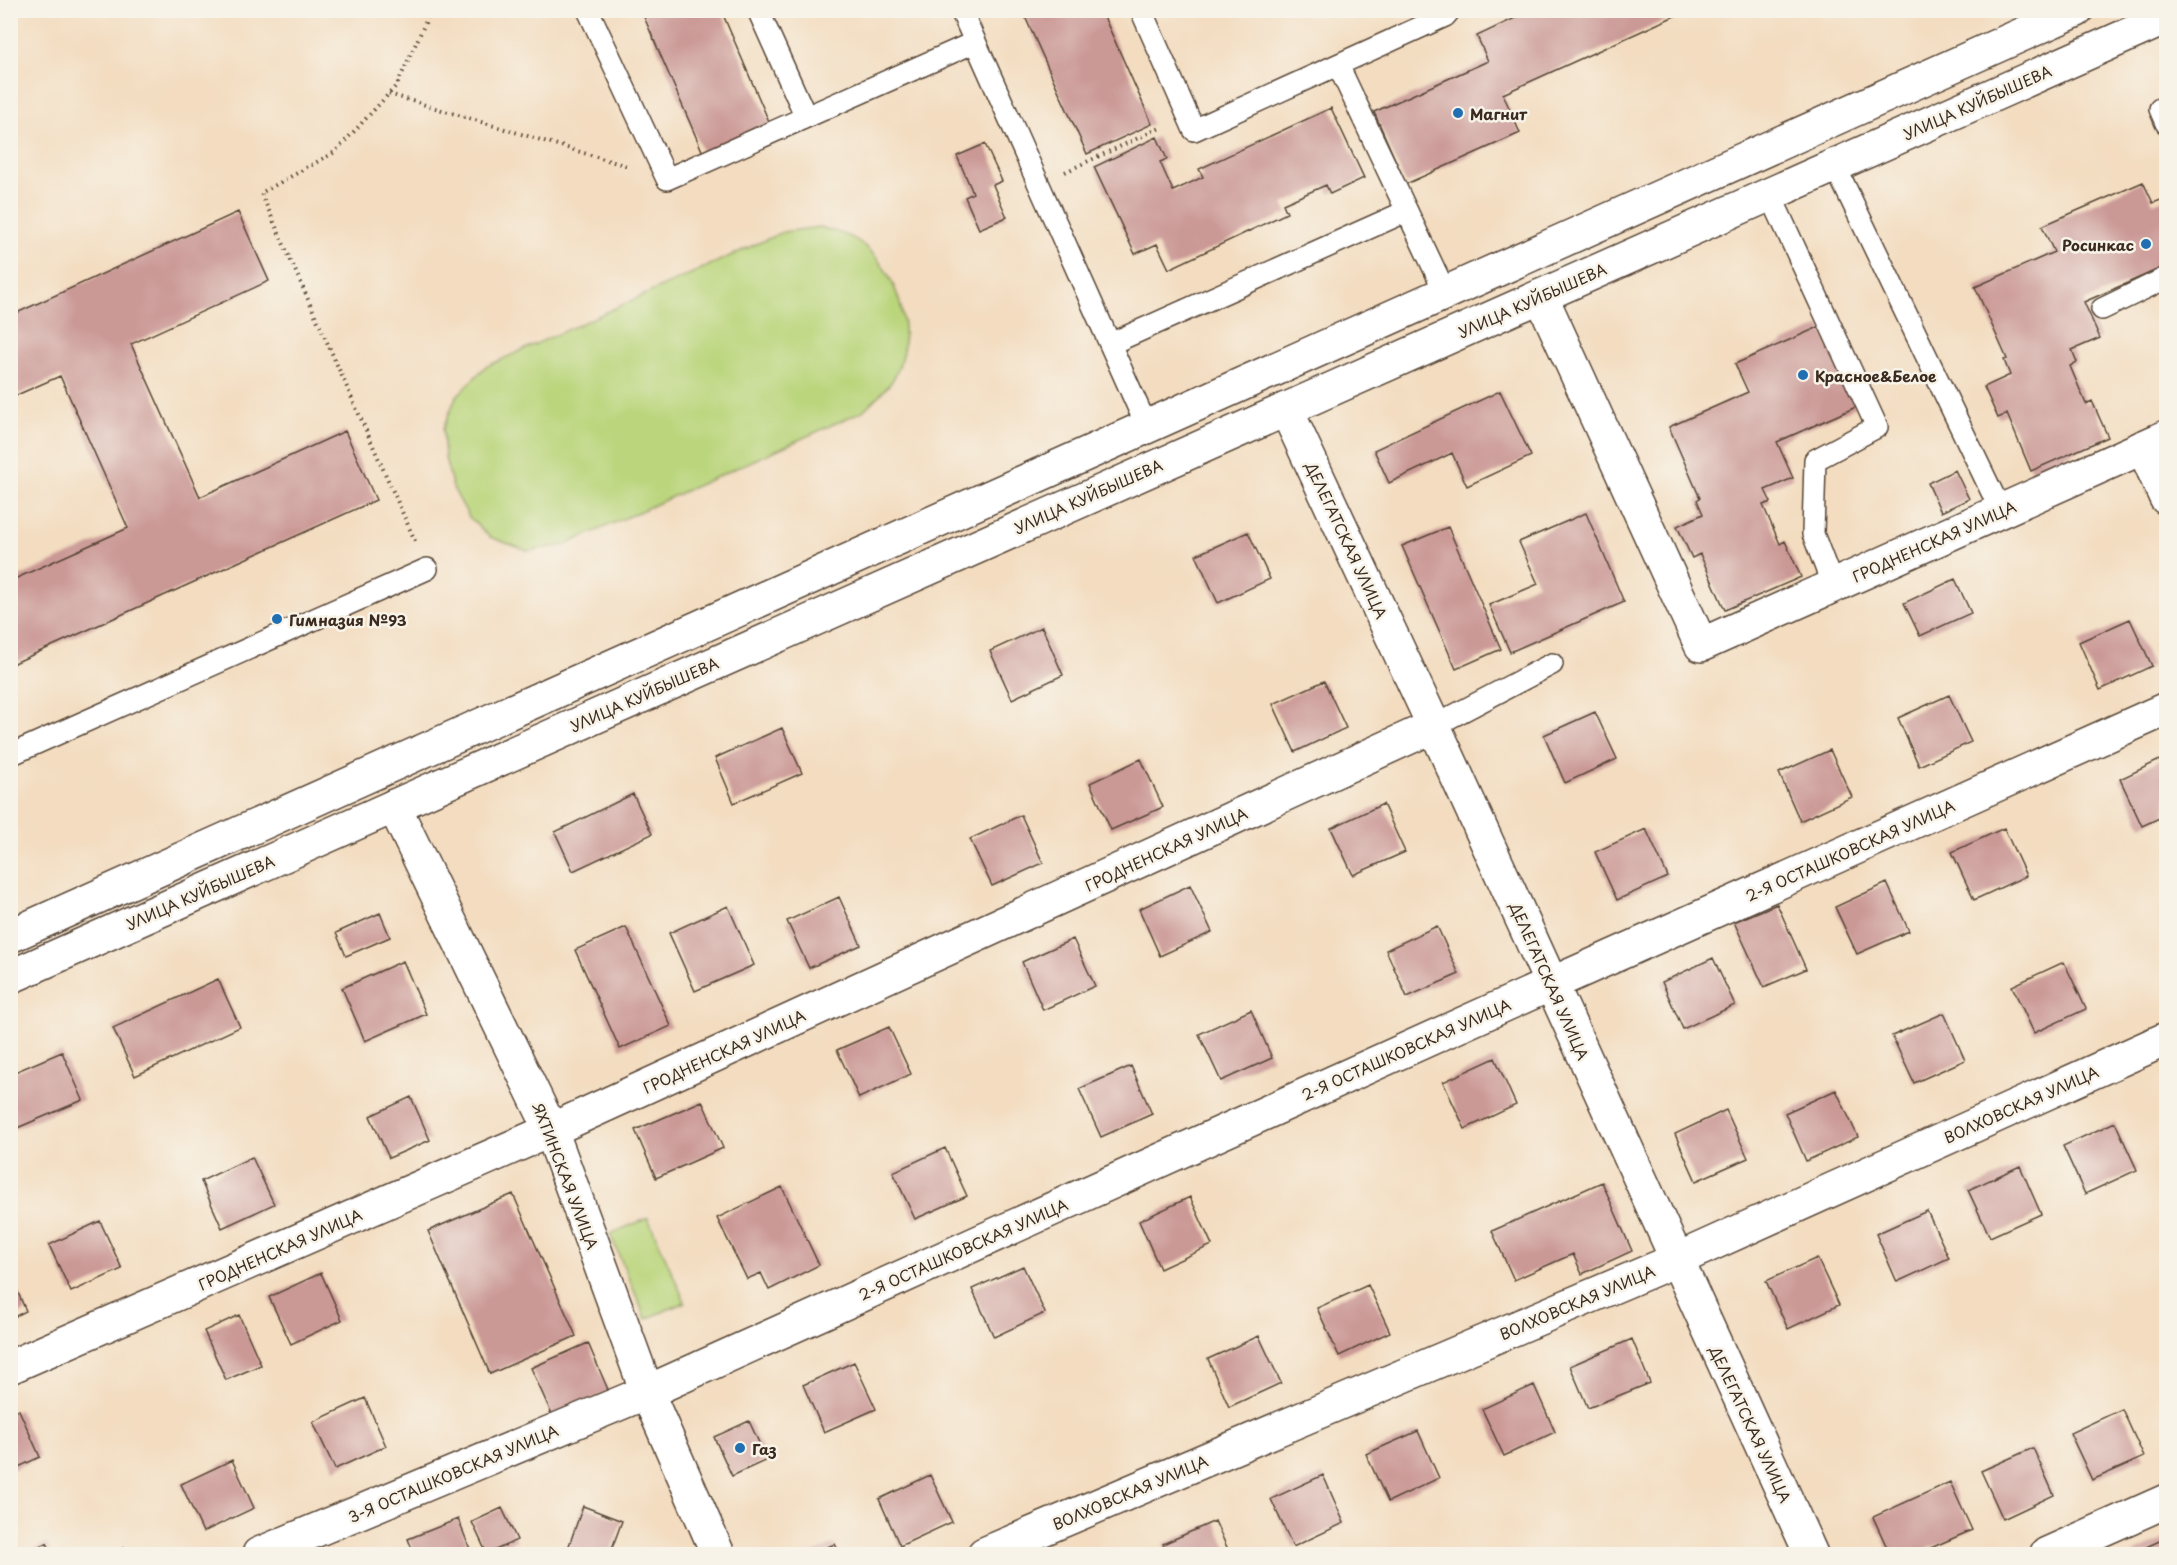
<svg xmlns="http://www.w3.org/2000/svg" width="2177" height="1565" font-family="'Playpen Sans',sans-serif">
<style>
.green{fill:#bad57b;stroke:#7a804c;stroke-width:1.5}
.building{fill:#ca9895}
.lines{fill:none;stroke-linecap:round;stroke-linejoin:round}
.service-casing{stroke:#574536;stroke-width:24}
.minor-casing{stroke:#574536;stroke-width:36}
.secondary-casing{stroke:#574536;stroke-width:36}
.path{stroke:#574536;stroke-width:4;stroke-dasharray:1.5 4.5;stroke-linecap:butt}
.service{stroke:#fff;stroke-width:21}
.minor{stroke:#fff;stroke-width:33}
.secondary{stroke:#fff;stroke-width:33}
.poi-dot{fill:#1f6fb2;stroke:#f7f3e8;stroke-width:2}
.labels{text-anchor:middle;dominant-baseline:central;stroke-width:5;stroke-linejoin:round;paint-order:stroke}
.street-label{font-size:15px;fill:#3b2a1e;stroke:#f7f3e8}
.poi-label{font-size:15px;font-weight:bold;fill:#3b2a1e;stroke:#f7f3e8;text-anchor:start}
</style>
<rect width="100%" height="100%" fill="#f7f3e8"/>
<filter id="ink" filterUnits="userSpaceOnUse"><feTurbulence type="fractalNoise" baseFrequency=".0167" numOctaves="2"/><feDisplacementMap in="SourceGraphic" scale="12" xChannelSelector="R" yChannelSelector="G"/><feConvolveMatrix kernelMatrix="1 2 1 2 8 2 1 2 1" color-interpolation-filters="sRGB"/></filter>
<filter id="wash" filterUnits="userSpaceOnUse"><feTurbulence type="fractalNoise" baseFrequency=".008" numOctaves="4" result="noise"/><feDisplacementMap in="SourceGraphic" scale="24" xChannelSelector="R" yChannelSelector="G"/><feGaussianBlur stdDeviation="1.35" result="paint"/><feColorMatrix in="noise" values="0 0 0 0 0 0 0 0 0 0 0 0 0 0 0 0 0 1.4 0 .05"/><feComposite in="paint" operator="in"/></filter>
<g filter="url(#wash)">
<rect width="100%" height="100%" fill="#f3dcbf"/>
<!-- green -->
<path class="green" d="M820,227C832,231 848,234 858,241C899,269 919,338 892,381C885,391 872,401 863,411L565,545L528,551L490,537L469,517L453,488L445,458L443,429L456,397L485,367L783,232Z
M648,1218L685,1302L646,1319L610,1234Z"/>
<g id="blocks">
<!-- building -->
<path class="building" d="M641,10H721L770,124L703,153Z
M1022,10H1101L1152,124L1087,154Z
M1532,10H1688L1503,94L1520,133L1406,184L1374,112L1488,61L1477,36Z
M1331,108L1364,178L1330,194L1326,185L1283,204L1287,213L1169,269L1157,244L1135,254L1094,167L1157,137L1167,159L1160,162L1173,191L1203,177L1199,169Z
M985,144L1002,181L993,185L1007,217L979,229L965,197L973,193L957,156Z
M2143,182L2153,203L2166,198V266L2084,302L2100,338L2072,350L2077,362L2070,366L2086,404L2092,401L2108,437L2031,471L2007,414L1998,418L1984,387L2010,375L2004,360L2007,359L1975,287L2054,252L2042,226Z
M238,212L269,281L131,344L200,497L345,431L376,500L10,665V581L128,528L60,376L10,398V316Z
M1821,326L1856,407L1777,442L1793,478L1765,490L1771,502L1763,505L1780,544L1785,541L1801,577L1725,610L1700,554L1692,558L1677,526L1703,514L1697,500L1700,498L1669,427L1748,392L1735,364Z
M1500,391L1531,456L1467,486L1452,453L1389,483L1374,450Z
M1955,470L1969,499L1941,512L1928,483Z
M1586,513L1624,602L1510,652L1489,605L1538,584L1519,542Z
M1448,527L1501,649L1456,669L1402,546Z
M1248,532L1270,579L1218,603L1196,555Z
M1955,579L1971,613L1920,636L1904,603Z
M2130,619L2152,666L2100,690L2079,642Z
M1042,627L1063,675L1012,699L990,651Z
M1324,681L1346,728L1295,752L1273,704Z
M1949,695L1971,742L1919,766L1898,718Z
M1595,712L1617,759L1565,783L1544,735Z
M782,728L802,773L734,803L715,758Z
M1830,750L1852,797L1800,821L1779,773Z
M2166,757V815L2142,826L2120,779Z
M1141,759L1163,807L1111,830L1090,783Z
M633,794L652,834L573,871L555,832Z
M1383,804L1405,852L1353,875L1331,828Z
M1021,815L1043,863L992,886L970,839Z
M2004,828L2026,876L1974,900L1952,852Z
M1646,829L1668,877L1617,900L1595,852Z
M1887,883L1909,931L1857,954L1835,907Z
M1190,885L1212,932L1160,956L1139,909Z
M839,897L861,945L809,968L787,921Z
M1777,904L1806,969L1764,987L1734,922Z
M728,906L754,965L695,991L669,933Z
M380,913L390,937L346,956L336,933Z
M1437,926L1459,974L1407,997L1386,950Z
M626,927L671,1026L620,1049L575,950Z
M1073,939L1095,986L1043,1010L1022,962Z
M1713,958L1735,1005L1683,1029L1662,982Z
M403,961L426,1014L365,1041L342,988Z
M2064,962L2086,1009L2034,1033L2012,986Z
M218,979L240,1027L135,1076L113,1028Z
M1251,1010L1272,1058L1221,1081L1199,1034Z
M1944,1013L1965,1060L1914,1083L1892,1036Z
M889,1027L911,1074L859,1098L837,1050Z
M62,1052L83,1100L10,1131V1074Z
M1495,1058L1516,1105L1465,1129L1443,1082Z
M1131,1066L1152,1114L1101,1137L1079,1089Z
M1836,1090L1858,1137L1806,1161L1785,1113Z
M411,1097L430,1140L389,1158L370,1116Z
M702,1101L723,1148L656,1178L635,1130Z
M1726,1110L1748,1158L1696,1181L1675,1134Z
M2115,1122L2137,1170L2085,1194L2063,1146Z
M945,1148L967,1196L915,1219L893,1172Z
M252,1157L274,1204L222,1228L201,1181Z
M2020,1166L2041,1214L1990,1237L1968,1190Z
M1602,1182L1632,1251L1582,1274L1573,1254L1514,1280L1492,1231Z
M782,1187L819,1265L769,1290L761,1273L747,1279L717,1218Z
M513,1194L576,1336L490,1374L428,1231Z
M1190,1197L1212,1245L1160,1269L1139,1221Z
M1927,1211L1949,1258L1897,1282L1876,1234Z
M100,1221L122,1269L71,1292L49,1245Z
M1817,1258L1839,1305L1788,1329L1766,1281Z
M1023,1266L1045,1313L994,1337L972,1289Z
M321,1273L342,1320L291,1344L269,1297Z
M13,1281L26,1311L10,1319V1282Z
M1368,1285L1390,1332L1339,1356L1317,1308Z
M239,1315L261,1365L226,1380L204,1331Z
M1259,1336L1281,1383L1229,1407L1208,1359Z
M1632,1339L1650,1383L1588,1408L1570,1366Z
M588,1343L609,1392L553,1417L531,1368Z
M854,1362L876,1409L824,1432L803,1385Z
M1534,1385L1555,1432L1504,1456L1482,1409Z
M365,1398L386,1446L335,1469L313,1422Z
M2122,1409L2144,1457L2092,1480L2070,1433Z
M19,1410L40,1457L10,1471V1413Z
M749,1421L767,1460L732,1476L714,1437Z
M1418,1431L1439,1478L1388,1502L1366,1454Z
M2033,1448L2054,1495L2003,1519L1981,1471Z
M232,1460L254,1508L203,1532L181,1484Z
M930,1475L952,1522L900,1546L879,1499Z
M1323,1475L1344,1523L1293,1547L1271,1499Z
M1950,1482L1972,1530L1917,1554H1890L1873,1517Z
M583,1506L622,1521L610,1554H566Z
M502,1508L517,1540L487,1554L472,1522Z
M458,1519L472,1554H414L408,1539Z
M1215,1521L1230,1554H1167L1163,1544Z
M2166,1538V1554H2131Z
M47,1543L52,1554H22Z
M835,1544L840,1554H810Z
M124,1548L127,1554H109Z"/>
</g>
</g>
<g filter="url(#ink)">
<use href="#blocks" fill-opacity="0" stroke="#574536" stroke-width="1.5"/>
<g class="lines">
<!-- service casing -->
<g class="service-casing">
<path id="service" d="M588,10L667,179L975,42
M758,10L806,117
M961,10L1147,427
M1141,10L1194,130L1445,16L1450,10
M1338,65L1446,294
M2166,106L2160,109L2166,123
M1835,166L2001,511
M1770,194L1877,427L1815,460L1813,534L1833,586
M2102,309L2166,278
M1110,344L1407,211
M1434,726L1552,664
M10,755L427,569"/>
</g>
<!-- minor casing -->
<g class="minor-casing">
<path id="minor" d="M1541,296L1701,645L2166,437
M1286,409L1434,726L1811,1554
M2143,447L2166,498
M394,806L551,1130L647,1392L718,1554
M10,1367L551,1130L1434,726
M259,1554L647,1392L1551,984L2166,709
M984,1554L1676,1260L2166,1039
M2047,1554L2166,1501"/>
</g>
<!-- secondary casing -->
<g class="secondary-casing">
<path id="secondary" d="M10,936L2077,10
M10,977L2166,18"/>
</g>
<!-- path -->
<path class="path" d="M389,94L630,167
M1065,172L1162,127
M415,541L261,193L335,152L397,85L431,10"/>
<!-- service -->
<use href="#service" class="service"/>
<!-- minor -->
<use href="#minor" class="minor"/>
<!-- secondary -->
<use href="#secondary" class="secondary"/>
</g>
</g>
<!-- markers -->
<g class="poi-dot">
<circle cx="1458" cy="113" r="6"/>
<circle cx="2146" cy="244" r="6"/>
<circle cx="1803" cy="375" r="6"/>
<circle cx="277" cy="619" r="6"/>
<circle cx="740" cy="1448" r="6"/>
</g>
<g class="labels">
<!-- street labels -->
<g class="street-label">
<text transform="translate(1977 102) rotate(-24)">УЛИЦА КУЙБЫШЕВА</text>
<text transform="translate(1532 300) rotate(-24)">УЛИЦА КУЙБЫШЕВА</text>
<text transform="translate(1088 496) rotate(-24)">УЛИЦА КУЙБЫШЕВА</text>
<text transform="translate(1347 540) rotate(65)">ДЕЛЕГАТСКАЯ УЛИЦА</text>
<text transform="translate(1934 541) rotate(-24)">ГРОДНЕНСКАЯ УЛИЦА</text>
<text transform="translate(644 694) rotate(-24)">УЛИЦА КУЙБЫШЕВА</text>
<text transform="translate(1166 849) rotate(-25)">ГРОДНЕНСКАЯ УЛИЦА</text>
<text transform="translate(1850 850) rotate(-24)">2-Я ОСТАШКОВСКАЯ УЛИЦА</text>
<text transform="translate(200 892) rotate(-24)">УЛИЦА КУЙБЫШЕВА</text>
<text transform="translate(1550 981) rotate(66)">ДЕЛЕГАТСКАЯ УЛИЦА</text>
<text transform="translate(1406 1049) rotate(-24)">2-Я ОСТАШКОВСКАЯ УЛИЦА</text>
<text transform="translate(724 1051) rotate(-25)">ГРОДНЕНСКАЯ УЛИЦА</text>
<text transform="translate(2021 1104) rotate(-24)">ВОЛХОВСКАЯ УЛИЦА</text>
<text transform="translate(566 1176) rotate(69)">ЯХТИНСКАЯ УЛИЦА</text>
<text transform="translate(280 1249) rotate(-24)">ГРОДНЕНСКАЯ УЛИЦА</text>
<text transform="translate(963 1249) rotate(-24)">2-Я ОСТАШКОВСКАЯ УЛИЦА</text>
<text transform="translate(1577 1302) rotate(-23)">ВОЛХОВСКАЯ УЛИЦА</text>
<text transform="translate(1751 1424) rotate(65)">ДЕЛЕГАТСКАЯ УЛИЦА</text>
<text transform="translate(453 1473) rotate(-23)">3-Я ОСТАШКОВСКАЯ УЛИЦА</text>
<text transform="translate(1130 1492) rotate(-23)">ВОЛХОВСКАЯ УЛИЦА</text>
</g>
<!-- poi labels -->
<g class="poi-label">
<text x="1470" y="113">Магнит</text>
<text x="2134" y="244" text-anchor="end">Росинкас</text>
<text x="1815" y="375">Красное&amp;Белое</text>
<text x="289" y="619">Гимназия №93</text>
<text x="752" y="1448">Газ</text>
</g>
</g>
<!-- margin -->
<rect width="2177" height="1565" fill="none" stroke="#f7f3e8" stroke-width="36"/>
</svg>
